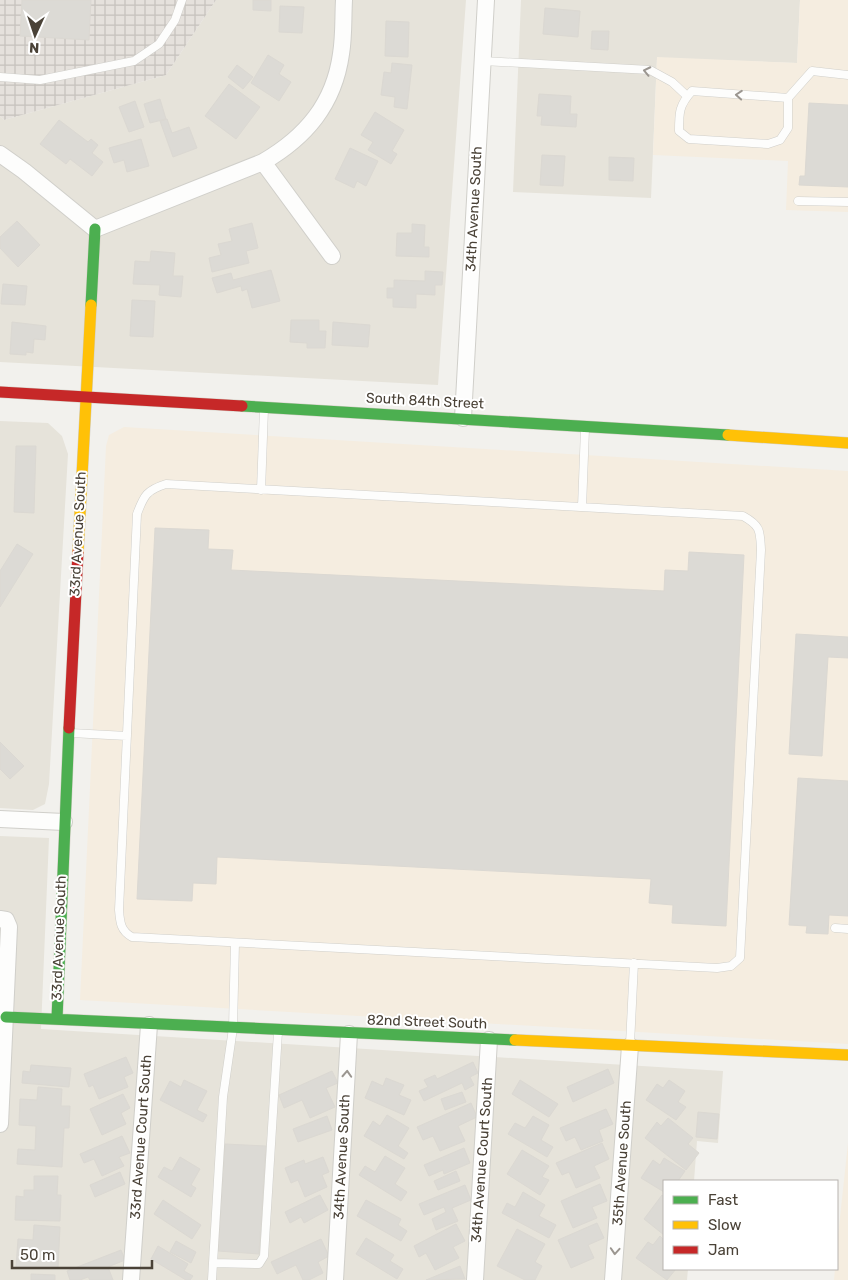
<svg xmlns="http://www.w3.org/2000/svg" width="848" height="1280" font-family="Rubik,sans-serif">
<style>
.residential{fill:#e6e3da}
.commercial{fill:#f5ede0}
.industrial{fill:url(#industrial-grid)}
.building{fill:#dcdad5;stroke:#dbd8d2}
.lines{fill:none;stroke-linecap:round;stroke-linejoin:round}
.lane-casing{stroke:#d0cfca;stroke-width:9}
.street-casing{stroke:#d0cfca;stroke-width:18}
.fast-casing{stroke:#d2cec4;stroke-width:12}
.slow-casing{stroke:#d2cec4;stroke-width:12}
.jam-casing{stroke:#d2cec4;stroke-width:12}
.lane{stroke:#fdfdfc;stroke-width:8}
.street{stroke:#fdfdfc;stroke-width:16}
.fast{stroke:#4caf50;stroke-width:11}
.slow{stroke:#ffc107;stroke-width:11}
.jam{stroke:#c62828;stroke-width:11}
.oneway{stroke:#9b9690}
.labels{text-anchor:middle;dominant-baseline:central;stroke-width:4;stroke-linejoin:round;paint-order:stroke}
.street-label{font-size:14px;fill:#4a4237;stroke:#fff}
</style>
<defs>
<pattern id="industrial-grid" width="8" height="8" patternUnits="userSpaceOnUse" patternTransform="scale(1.25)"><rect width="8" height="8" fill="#e5e1dc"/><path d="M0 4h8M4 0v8" fill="none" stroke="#c6c2bd"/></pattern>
</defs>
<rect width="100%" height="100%" fill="#f2f1ed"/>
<!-- residential -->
<path class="residential" d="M216,0H466L438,385L0,362V116L4,120L166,75Z
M521,0H800L797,63L657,58L651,198L513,192Z
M0,421L48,423L62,436L68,454L49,784L45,804L33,810L0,808Z
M0,836L49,838L41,1029L723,1071L718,1143L697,1141L694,1181H664V1269H688L687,1280H0Z"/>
<!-- commercial -->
<path class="commercial" d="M800,0H848V212L786,210L788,161L653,155L657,57L797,63Z
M124,427L848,471V1044L80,1000L106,446L109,435Z
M848,1143V1280H834L835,1269H837V1245Z"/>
<!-- industrial -->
<path class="industrial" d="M0,0H216L166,75L4,120L0,116Z"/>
<!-- building -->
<path class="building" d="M22,0H91L89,40L20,36Z
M253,0H271V11L253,10Z
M280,6L304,7L302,33L279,32Z
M545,8L580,11L578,37L543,34Z
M386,21L409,22L408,57L385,56Z
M592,31H609L608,50L591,49Z
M268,55L284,65L279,74L291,82L279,101L251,83Z
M392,63L412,65L407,109L394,107L395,97L381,95L384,72L391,73Z
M237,65L253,77L243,89L228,77Z
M229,84L260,107L236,139L205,116Z
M539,94L571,96L570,114H577L576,127L541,125L542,116H537Z
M160,99L166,119L150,123L144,104Z
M135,101L144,127L129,132L119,107Z
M809,103L848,105V187L799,185L800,176H805Z
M375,112L404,130L392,151L397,154L391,164L368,150L373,142L361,135Z
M167,119L172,133L189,127L197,148L173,157L160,121Z
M59,120L88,142L91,139L98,145L92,153L103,162L92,176L70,159L66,164L40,144Z
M141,139L149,166L127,172L124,160L114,163L109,148Z
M350,148L378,161L366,186L357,181L354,188L335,179Z
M542,155L565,156L563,186L540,185Z
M609,157L634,158L633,181L609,180Z
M17,221L40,245L18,267L0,248V237Z
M252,223L258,248L246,251L249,263L212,272L209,258L221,255L218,244L232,241L229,229Z
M412,224L425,225L424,247H429V257L396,256L397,233H412Z
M151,251L175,253L173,276H183L181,297L159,295L160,285L133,284L135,261L150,262Z
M271,270L280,301L252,308L247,289L242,291L241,286L217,293L212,278L231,273L233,280Z
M425,271L443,272L442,285H435V295L416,294V308L393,307V298H387V288H394V280L425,281Z
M3,284L27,286L25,305L1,304Z
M132,300L155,301L153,337L130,336Z
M291,320H319V331H326L325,348H307V343L290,342Z
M12,322L46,326L45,340L34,339L33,353L26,352V355L10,354Z
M333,322L370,325L368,347L332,345Z
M16,446H36L34,513L14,512Z
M155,528L209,530L208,549L233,550L231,570L664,591L665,570L688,571L689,552L744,555L726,926L672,923L673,905L649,903L651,879L217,857L216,884L193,883L192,901L137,899Z
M17,544L33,554L0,607V571Z
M796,634L848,637V658L828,657L822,756L789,754Z
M0,742L24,766L10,779L0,769Z
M798,778L848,781V916L829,915L828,934L806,933L807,926L789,925Z
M126,1057L133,1073L124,1077L128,1087L99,1099L93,1085L89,1087L84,1074Z
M473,1062L478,1073L470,1077L474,1085L465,1090L462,1083L424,1101L419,1091L428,1087L424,1080L435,1075L437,1079Z
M31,1065L71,1068L69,1087L22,1083L23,1071L30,1072Z
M608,1069L614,1083L573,1102L567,1087Z
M332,1071L338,1083L326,1088L335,1107L310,1118L302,1100L284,1108L279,1095Z
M386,1078L404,1085L399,1095L411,1100L404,1115L365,1098L372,1081L383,1086Z
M184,1080L207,1091L197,1110L207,1115L203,1122L160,1100L170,1081L181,1087Z
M520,1080L558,1104L549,1117L512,1094Z
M669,1080L685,1091L678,1102L686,1107L676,1120L646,1100L657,1084L663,1088Z
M38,1087L62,1089L61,1106H70L69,1128H64L62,1167L17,1164L18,1149L35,1150L36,1126L19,1125L20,1099L37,1100Z
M462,1092L466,1102L445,1110L441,1099Z
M123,1094L130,1108L121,1113L126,1124L102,1135L90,1109Z
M471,1103L477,1117L458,1126L465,1141L440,1151L433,1136L423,1140L417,1127Z
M606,1109L613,1124L599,1130L603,1141L581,1150L575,1137L566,1141L560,1128Z
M698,1112L719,1114L717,1139L696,1137Z
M387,1115L409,1128L398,1146L408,1153L404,1159L364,1136L373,1121L380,1126Z
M327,1116L332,1130L298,1142L293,1129Z
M533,1116L549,1125L541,1140L553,1147L547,1157L508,1134L515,1123L525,1128Z
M668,1118L693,1138L688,1144L699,1153L686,1170L645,1138L657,1122L661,1126Z
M122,1136L130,1153L119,1157L124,1166L102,1176L94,1159L84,1163L80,1154Z
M602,1143L609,1159L594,1166L600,1178L576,1188L569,1172L562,1175L556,1163Z
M225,1144L266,1146L259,1254L218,1251Z
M464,1148L470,1163L444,1174L443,1170L429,1176L424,1165Z
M522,1150L549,1166L542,1177L549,1180L540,1195L507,1174Z
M385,1156L405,1168L395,1184L407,1192L401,1201L359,1175L365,1166L375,1172Z
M180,1157L200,1169L191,1185L196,1188L191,1197L158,1177L164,1167L172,1171Z
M323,1157L329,1172L322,1175L327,1187L305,1197L298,1180L291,1183L285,1168L304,1160L305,1164Z
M664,1158L685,1171L678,1181H664V1192L641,1178L653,1160L660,1165Z
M456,1171L460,1181L438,1190L434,1181Z
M120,1172L125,1184L95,1197L90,1185Z
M34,1176H58L57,1195H61L60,1221L15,1220L16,1196L24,1197V1190H34Z
M600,1184L607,1201L592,1207L597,1218L573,1228L561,1201Z
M465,1185L471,1200L452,1208L458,1221L436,1230L432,1219L446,1212L444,1207L424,1215L419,1204Z
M523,1192L545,1205L539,1216L556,1225L549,1238L502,1213L507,1203L515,1207Z
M320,1195L328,1210L304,1223L301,1217L290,1223L285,1212Z
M662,1195L664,1197V1235L644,1219Z
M163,1200L201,1225L192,1239L154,1214Z
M366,1200L401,1219L398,1225L407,1231L401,1241L357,1216Z
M597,1223L604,1238L588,1245L594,1258L571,1268L558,1240Z
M456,1224L465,1241L453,1247L459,1258L435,1270L426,1253L419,1257L414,1246Z
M34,1225L60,1227L58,1268L16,1267L18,1239L33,1240Z
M517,1229L545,1244L535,1262L542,1266L535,1280H525L497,1266Z
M660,1236L664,1240V1269H676L667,1280L636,1258L648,1242L653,1245Z
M366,1238L394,1255L390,1261L403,1269L397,1279L356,1254Z
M321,1239L329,1256L318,1262L323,1273L309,1280H303L296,1265L277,1274L271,1262Z
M176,1241L196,1252L191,1263L170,1252Z
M158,1246L188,1264L184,1271L193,1276L190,1280H186L151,1259Z
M121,1250L125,1260L108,1267L113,1280H90L88,1277L80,1280H70L67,1271Z
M460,1266L465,1279L426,1280Z
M31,1274L55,1275V1280H31Z"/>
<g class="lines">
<!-- lane casing -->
<g class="lane-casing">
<path id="lane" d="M483,61L650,70L672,82L687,96
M0,77L40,80L134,61L159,44L175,20L182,0
M788,98L692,91C679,105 679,113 679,131L689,139L768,144L780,140L788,128V98L812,71L848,75
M798,201L848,202
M166,484L743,516C761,526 760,531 761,550L740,958L731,966L717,968L132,937C121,931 120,923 119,910L137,514C144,495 147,490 166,484Z
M261,490L264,409
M582,507L585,429
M71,733L127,736
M835,928L848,929
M235,943L233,1028L223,1097L213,1263L259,1264L264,1256L278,1032
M630,1044L634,963
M212,1280L213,1263"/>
</g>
<!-- street casing -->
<g class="street-casing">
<path id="street" d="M0,154L24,171L95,229L263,162C306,137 334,104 341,54C344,36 343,18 344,0
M263,162L332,256
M463,418L486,0
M0,819L64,822
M0,919L6,920L9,927L0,1124
M131,1280L149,1025
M335,1280L349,1034
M475,1280L489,1040
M613,1280L630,1046"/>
</g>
<!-- fast casing -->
<g class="fast-casing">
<path id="fast" d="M91,305L95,229
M242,406L728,435
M6,1017L515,1040
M57,1019L69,728"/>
</g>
<!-- slow casing -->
<g class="slow-casing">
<path id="slow" d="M728,435L848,443
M78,552L91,305
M515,1040L848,1055"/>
</g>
<!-- jam casing -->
<g class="jam-casing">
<path id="jam" d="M0,392L242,406
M69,728L78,552"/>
</g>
<!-- lane -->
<use href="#lane" class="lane"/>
<!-- street -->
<use href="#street" class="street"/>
<!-- fast -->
<use href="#fast" class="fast"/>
<!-- slow -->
<use href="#slow" class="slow"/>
<!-- jam -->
<use href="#jam" class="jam"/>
</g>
<!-- one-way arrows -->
<defs><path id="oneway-chevron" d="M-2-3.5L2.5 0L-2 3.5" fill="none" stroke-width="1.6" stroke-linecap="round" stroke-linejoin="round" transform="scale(1.25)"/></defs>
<g class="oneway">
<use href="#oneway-chevron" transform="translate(647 71) rotate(-168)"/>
<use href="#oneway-chevron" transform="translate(739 95) rotate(-176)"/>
<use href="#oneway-chevron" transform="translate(347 1074) rotate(-87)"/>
<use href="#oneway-chevron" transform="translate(615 1251) rotate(94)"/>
</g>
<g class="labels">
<!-- street labels -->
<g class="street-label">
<text transform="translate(474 209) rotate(-87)">34th Avenue South</text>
<text transform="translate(425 401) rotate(3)">South 84th Street</text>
<text transform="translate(78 534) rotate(-87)">33rd Avenue South</text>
<text transform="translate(59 938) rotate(-88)">33rd Avenue South</text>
<text transform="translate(427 1022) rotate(2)">82nd Street South</text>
<text transform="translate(141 1137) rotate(-86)">33rd Avenue Court South</text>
<text transform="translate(342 1157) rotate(-87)">34th Avenue South</text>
<text transform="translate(482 1160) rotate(-86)">34th Avenue Court South</text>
<text transform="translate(622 1163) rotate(-86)">35th Avenue South</text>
</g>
</g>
<!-- legend -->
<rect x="663" y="1180" width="175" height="90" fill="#ffffff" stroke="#b7b3af"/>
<rect x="673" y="1196" width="25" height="8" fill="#4caf50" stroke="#b7b3af"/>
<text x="708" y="1205" font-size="15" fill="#4a4237">Fast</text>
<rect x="673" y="1221" width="25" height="8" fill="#ffc107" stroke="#b7b3af"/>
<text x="708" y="1230" font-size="15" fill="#4a4237">Slow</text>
<rect x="673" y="1246" width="25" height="8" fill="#c62828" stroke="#b7b3af"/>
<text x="708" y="1255" font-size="15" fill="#4a4237">Jam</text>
<!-- north arrow -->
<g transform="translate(35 35) rotate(183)" stroke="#ffffff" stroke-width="4" paint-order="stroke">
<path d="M0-4L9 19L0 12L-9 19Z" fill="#4a4237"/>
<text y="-8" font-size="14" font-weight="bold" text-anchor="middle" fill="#4a4237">N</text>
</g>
<!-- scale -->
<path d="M12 1260v8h140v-8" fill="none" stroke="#4a4237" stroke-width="2.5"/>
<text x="20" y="1260" font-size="15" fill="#4a4237" stroke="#ffffff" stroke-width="4" paint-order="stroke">50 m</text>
</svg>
